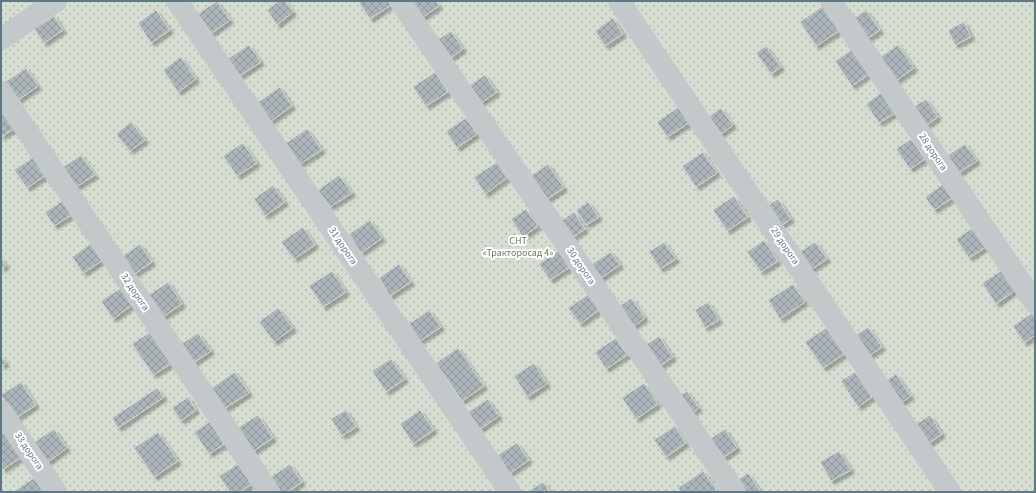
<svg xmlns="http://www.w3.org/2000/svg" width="1036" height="493" font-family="'Source Sans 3',sans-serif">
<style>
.garden{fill:url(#garden-dots)}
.building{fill:url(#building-cross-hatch);stroke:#d6d6d3;filter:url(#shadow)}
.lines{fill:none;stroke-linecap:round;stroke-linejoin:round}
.minor{stroke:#c3c8cb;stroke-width:22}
.labels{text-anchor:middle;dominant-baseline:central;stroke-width:4;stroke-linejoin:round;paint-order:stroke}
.street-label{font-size:10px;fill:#607785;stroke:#fff}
.park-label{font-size:10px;fill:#677b60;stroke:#fff}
</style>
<defs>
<pattern id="garden-dots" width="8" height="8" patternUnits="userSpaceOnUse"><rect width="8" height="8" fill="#d6ddd1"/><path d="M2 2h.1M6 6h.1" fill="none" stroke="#b1b8af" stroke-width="1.8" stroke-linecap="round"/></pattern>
<pattern id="building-cross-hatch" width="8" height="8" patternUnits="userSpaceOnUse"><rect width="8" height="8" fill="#acb6ba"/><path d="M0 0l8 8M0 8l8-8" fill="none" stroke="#8f999d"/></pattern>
<filter id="shadow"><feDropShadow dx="3.5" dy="3.5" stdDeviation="1" flood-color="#0004"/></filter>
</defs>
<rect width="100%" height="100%" fill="#f5f5f0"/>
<!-- garden -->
<path class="garden" d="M1,1H1035V492H1Z"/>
<!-- building -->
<path class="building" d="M217,1L230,20L209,35L196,15Z
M279,1H285L293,12L277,25L267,10Z
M358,1H388L391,5L370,19Z
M412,1H436L439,6L417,21Z
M823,6L839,31L816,46L800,22Z
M156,10L170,30L151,43L138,23Z
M866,10L880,30L864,41L850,21Z
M54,16L63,30L44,43L34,29Z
M613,18L623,34L605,46L595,31Z
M964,22L971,37L955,45L948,30Z
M451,31L463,49L445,62L433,43Z
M249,45L261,62L238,77L226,60Z
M898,45L914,68L893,83L877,59Z
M766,46L781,67L771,74L756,53Z
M853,49L869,74L852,86L835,61Z
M181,57L196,79L178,92L163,70Z
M26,68L38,86L18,100L5,82Z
M435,72L448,92L426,106L413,87Z
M485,75L497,92L476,106L464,89Z
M280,87L292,106L271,121L258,102Z
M881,93L895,113L879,123L866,104Z
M926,99L938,117L924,127L912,108Z
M687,101L698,117L667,137L657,122Z
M721,108L733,125L717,137L705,119Z
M6,112L16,127L1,137V116Z
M466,118L477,134L457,148L446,131Z
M131,122L145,140L130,151L116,134Z
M307,129L322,150L300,164L286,143Z
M911,139L925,159L910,169L896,149Z
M243,143L257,163L237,176L223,156Z
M965,144L977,161L957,174L945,157Z
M703,152L717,173L696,187L682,166Z
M81,155L95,175L76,187L63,167Z
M34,157L46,175L27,188L14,170Z
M497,162L507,178L485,194L474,177Z
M548,164L564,188L543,202L526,179Z
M339,175L352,193L330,207L318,190Z
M945,183L954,197L934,210L925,197Z
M273,185L285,202L265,216L254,199Z
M734,196L748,217L727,231L713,210Z
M778,199L791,219L777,228L764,208Z
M64,200L73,214L54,226L45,212Z
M588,202L599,217L586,225L576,210Z
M526,209L538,226L523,237L511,219Z
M574,212L585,229L569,240L557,224Z
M370,220L382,238L361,253L349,234Z
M303,227L315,245L294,259L281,242Z
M974,227L987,246L969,258L956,239Z
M764,240L778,261L761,272L747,252Z
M664,242L676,259L660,269L649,252Z
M815,242L827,259L806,273L794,256Z
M92,243L103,260L83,273L72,257Z
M140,244L152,262L133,275L121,257Z
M558,251L570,267L550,280L539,264Z
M611,252L620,265L598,280L589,266Z
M1,258L6,265L1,269Z
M399,264L411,282L390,296L379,278Z
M1004,269L1017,289L996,304L982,283Z
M332,271L346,292L323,307L309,286Z
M168,282L182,304L163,317L149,295Z
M793,284L805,302L780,319L768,300Z
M121,288L132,305L113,319L101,301Z
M589,294L599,310L580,324L568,308Z
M631,298L645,318L630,329L616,309Z
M708,302L719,320L705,328L695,310Z
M278,308L293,328L274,342L259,322Z
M429,310L441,327L420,341L409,324Z
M1032,313L1035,317V335L1024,343L1013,326Z
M868,327L882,347L866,358L852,338Z
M826,328L844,354L823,368L805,342Z
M152,331L172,363L153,375L132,344Z
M198,333L211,351L193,363L180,345Z
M659,336L673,357L656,369L641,348Z
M616,338L627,355L606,369L595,352Z
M458,348L484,386L462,401L436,363Z
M1,356L6,363L1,366Z
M391,359L405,379L386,392L372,371Z
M534,363L547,384L527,397L514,376Z
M235,372L249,393L224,409L210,389Z
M855,372L872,397L858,407L841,381Z
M896,374L911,396L896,406L881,384Z
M21,382L36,405L16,418L1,395Z
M644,383L658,404L636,419L622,398Z
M157,388L164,397L118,428L112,418Z
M687,391L699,408L684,419L672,401Z
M188,397L196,410L181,421L172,408Z
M488,399L499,416L480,429L468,412Z
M346,410L356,427L342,436L331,419Z
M420,410L434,430L413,444L400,424Z
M258,415L273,438L248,455L233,431Z
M930,415L942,434L925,446L912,427Z
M214,419L229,441L209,454L194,432Z
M675,426L686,443L666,457L654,440Z
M54,429L67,448L46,463L33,443Z
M725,429L737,448L717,462L704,443Z
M6,431L23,456L2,470L1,434Z
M158,432L178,461L154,477L134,448Z
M517,443L529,460L510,473L498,455Z
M839,451L851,470L831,481L820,462Z
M241,462L255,482L240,492H230L219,476Z
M290,464L302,482L288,492H281L271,477Z
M703,471L717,490L714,492H681L678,488Z
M748,473L761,492H735L730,485Z
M37,476L48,492H13Z
M543,482L550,492H528Z"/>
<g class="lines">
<!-- minor -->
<path class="minor" d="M177,1L510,492
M400,1L735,492
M619,1L950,492
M831,1L1035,303
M1,39L56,1
M1,92L269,492
M1,411L56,492"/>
</g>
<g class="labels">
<!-- street labels -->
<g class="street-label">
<text transform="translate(933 152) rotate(56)">28 дорога</text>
<text transform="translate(343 246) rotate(56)">31 дорога</text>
<text transform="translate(785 246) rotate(56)">29 дорога</text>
<text transform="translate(581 266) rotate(56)">30 дорога</text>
<text transform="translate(135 292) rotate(56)">32 дорога</text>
<text transform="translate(29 451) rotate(56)">33 дорога</text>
</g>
<!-- park labels -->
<g class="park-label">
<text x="518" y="241">СНТ<tspan x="518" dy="12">«Тракторосад 4»</tspan></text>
</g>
</g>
<!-- border -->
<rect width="1036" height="493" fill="none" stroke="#607785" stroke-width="4"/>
</svg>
